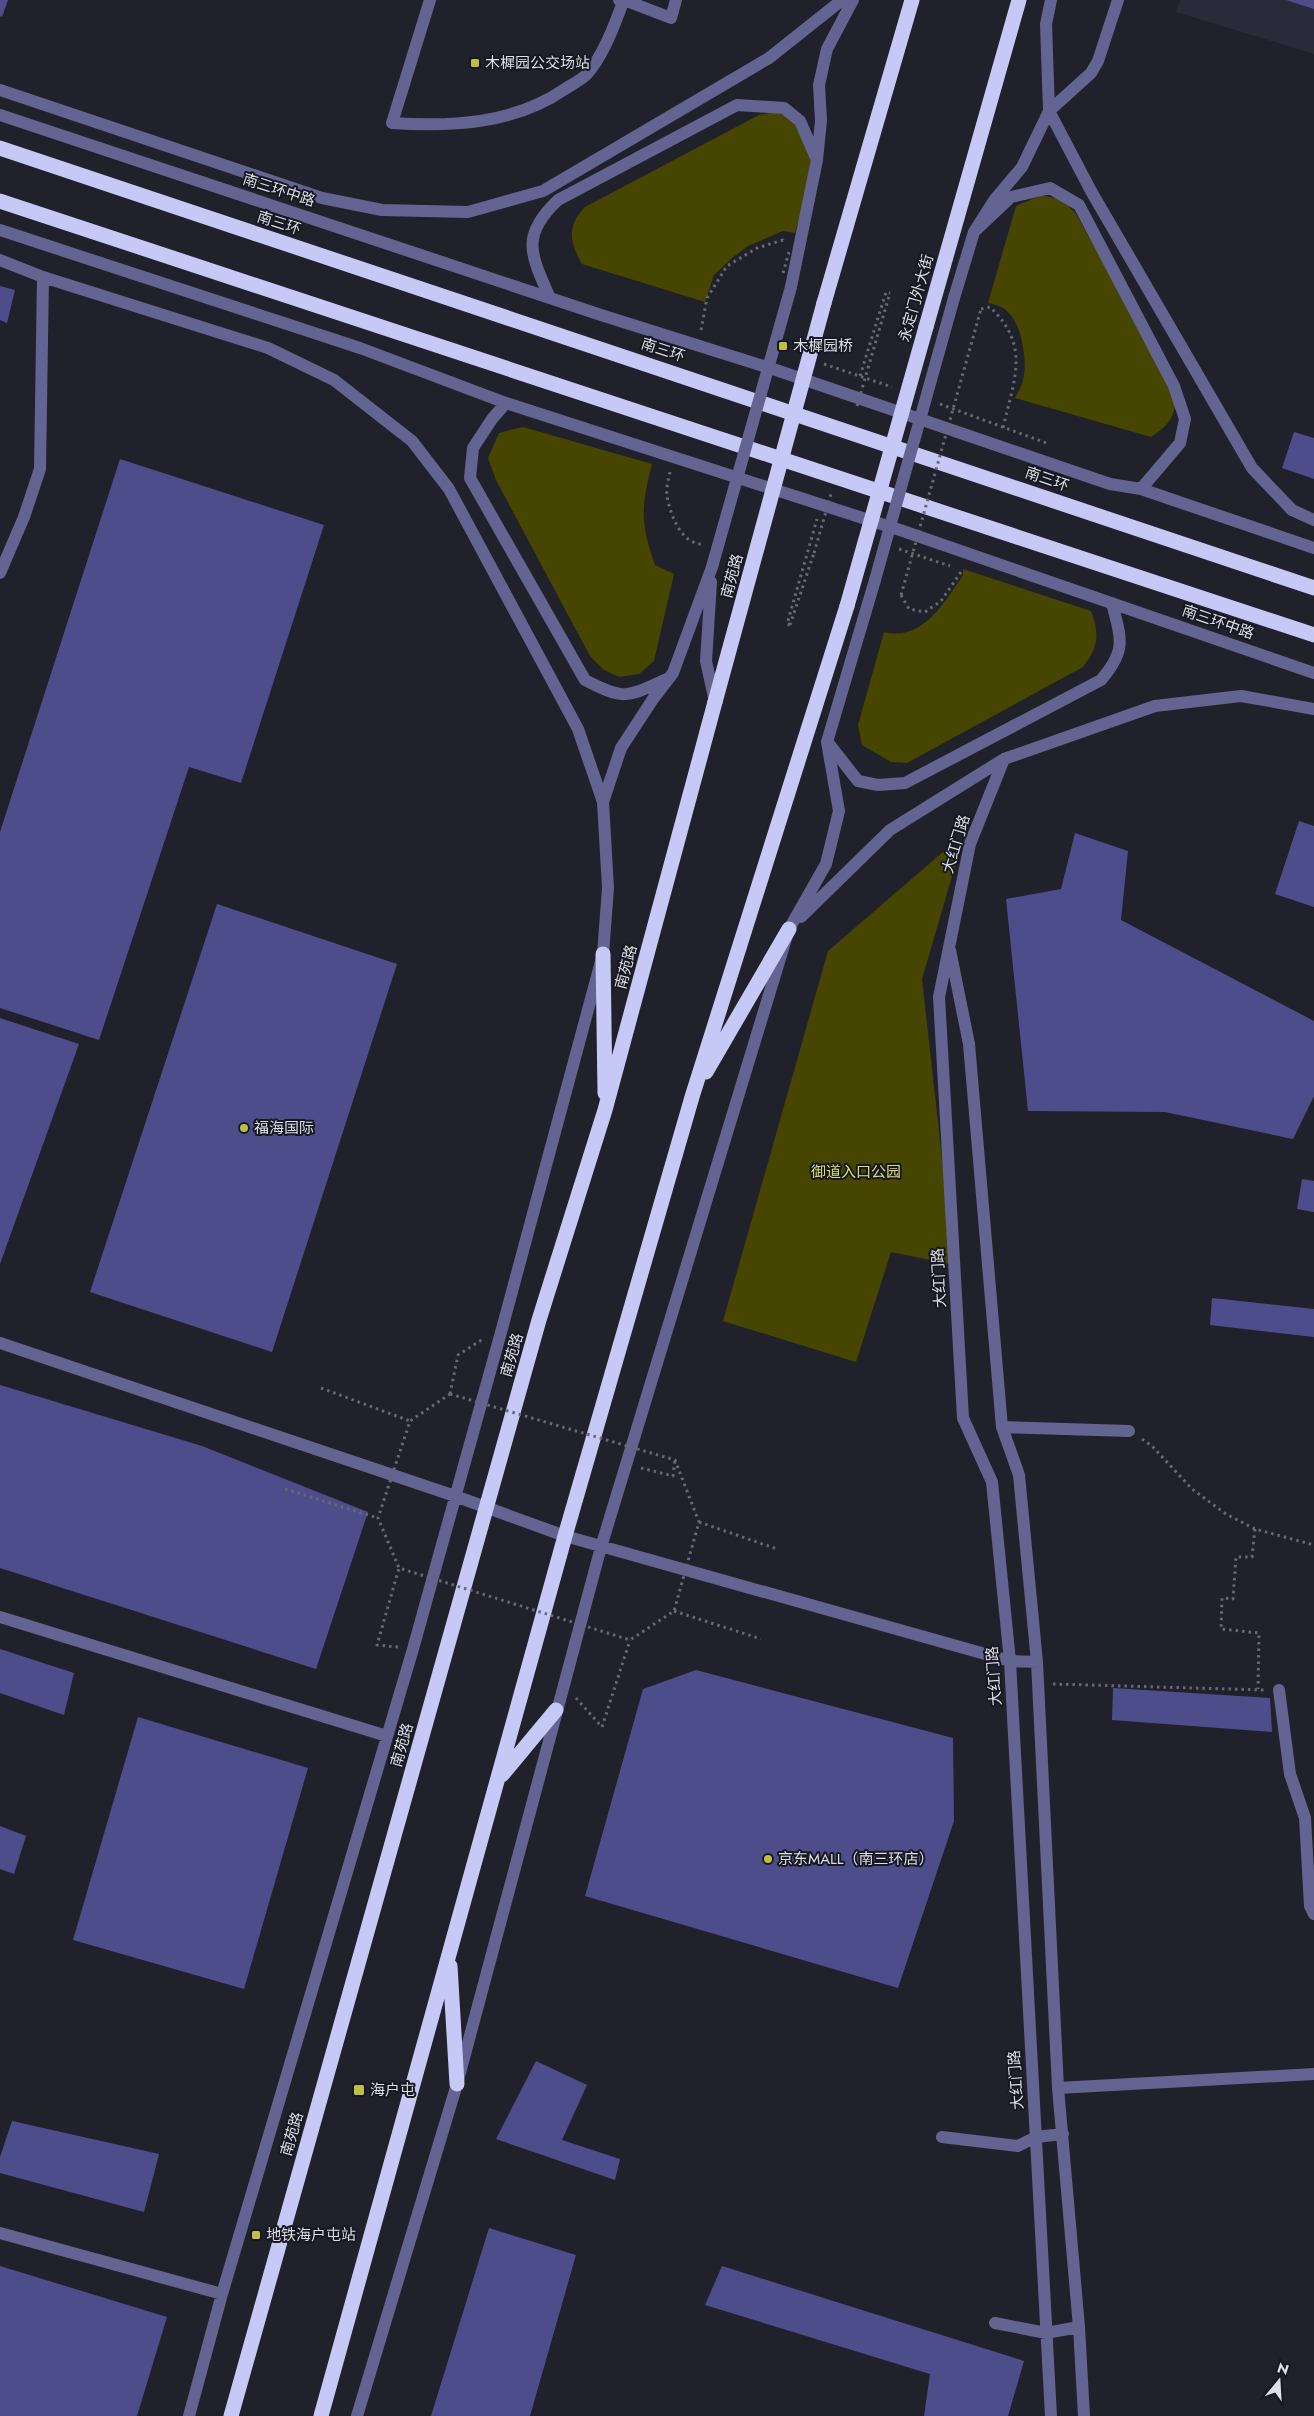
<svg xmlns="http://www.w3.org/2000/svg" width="1314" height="2416" font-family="Jost,'Noto Sans SC',sans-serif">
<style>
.built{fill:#2a2b3a}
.green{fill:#464600}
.building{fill:#4e4d8b}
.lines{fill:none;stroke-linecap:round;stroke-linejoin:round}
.path{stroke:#676872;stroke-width:3;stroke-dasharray:2.5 4;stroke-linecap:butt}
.minor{stroke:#636491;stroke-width:12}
.highway{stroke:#c6c8f6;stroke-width:15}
.path-bridge{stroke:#676872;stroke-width:3;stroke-dasharray:2.5 4;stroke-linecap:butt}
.minor-bridge{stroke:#636491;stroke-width:12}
.highway-bridge{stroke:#c6c8f6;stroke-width:15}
.poi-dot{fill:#bebf42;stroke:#171822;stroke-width:2}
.labels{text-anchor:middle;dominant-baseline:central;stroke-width:4;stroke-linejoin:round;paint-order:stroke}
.poi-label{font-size:15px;fill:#dddee6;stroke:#171822;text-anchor:start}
.street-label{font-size:15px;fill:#dddee6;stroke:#171822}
.park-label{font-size:15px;fill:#dcde74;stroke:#171822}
</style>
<rect width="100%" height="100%" fill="#21212c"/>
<!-- built -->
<path class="built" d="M1180,0H1314V54L1176,12Z"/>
<!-- green -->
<path class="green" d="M774,112L789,115L819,148L795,233L783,231L748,246L732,258L714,275L705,302L582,264C569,242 567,225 585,207L759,115Z
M1042,195L1063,200L1076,214L1175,393C1177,416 1169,425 1151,437L1015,398C1018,392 1022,386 1023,380C1028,363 1022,326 1009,313C1003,306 996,305 988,303L1016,206Z
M523,427L652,464C641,508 640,522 655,565L674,574L654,661L639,674L619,677L604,670L590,656L496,480L488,458L499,433Z
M963,569L1091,611C1100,634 1098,648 1083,667L907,763L891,762L862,745L858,725L884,632C922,642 945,602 963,575Z
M950,846L955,866L922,979L954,1265L891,1252L856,1362L723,1321L828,951Z"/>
<!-- building -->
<path class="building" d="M0,0H8L2,17L0,16Z
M1286,0H1314V9Z
M0,286L15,290L7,323L0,320Z
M1294,432L1314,438V479L1282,468Z
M120,459L324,525L241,783L189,767L99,1040L0,1008V832Z
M1299,821L1314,826V907L1275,894Z
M1075,833L1128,851L1121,920L1314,1021V1096L1293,1139L1165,1112L1028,1111L1006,899L1061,889Z
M217,904L397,964L272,1352L90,1292Z
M0,1018L79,1044L0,1264Z
M1302,1179L1314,1181V1212L1297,1209Z
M1212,1298L1314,1309V1337L1210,1325Z
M0,1385L202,1446L368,1512L316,1669L0,1568Z
M0,1649L74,1673L64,1715L0,1693Z
M696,1670L953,1738L954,1821L898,1988L585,1896L643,1689Z
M1113,1688L1270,1698L1272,1732L1112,1720Z
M138,1717L308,1768L244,1989L73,1940Z
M0,1826L26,1836L14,1874L0,1869Z
M536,2061L587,2085L562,2140L620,2159L615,2180L496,2139Z
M12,2121L159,2154L144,2212L0,2173V2157Z
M489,2228L576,2255L530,2416H431Z
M0,2266L167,2317L137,2416H0Z
M722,2266L1024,2361L1008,2416H924L930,2374L705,2305Z"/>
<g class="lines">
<!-- path -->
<path class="path" d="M981,309L990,307C1031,346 1014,379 1003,428
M701,330L707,298L727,266L757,248L783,240L784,242
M824,364L892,387
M868,368L890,293
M860,376L886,292L890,293
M940,404L1049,444
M670,472C668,480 666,489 667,496C670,514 681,544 702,544
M899,549L950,566
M901,595L909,609L925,612L941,601L963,569
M790,625L787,624L817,519
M790,625L814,553
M321,1388L410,1421
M450,1394L458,1355L483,1339
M1142,1439L1152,1446L1192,1489L1226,1514L1255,1529L1314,1545
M641,1468L673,1476L675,1460
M285,1489L378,1518
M699,1522L777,1549
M1255,1529L1252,1557H1236L1233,1599L1222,1598L1221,1629L1259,1633L1258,1689
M674,1611L761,1639
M398,1647L377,1645L399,1568
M1053,1684L1264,1690
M576,1698L602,1727L630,1640"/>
<!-- minor -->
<path class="minor" d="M430,0L392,123C452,127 514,124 565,89C571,85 579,81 585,76C602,59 615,24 623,2L619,0
M624,0L671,18L676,0
M0,90L322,198L382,210L468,212L543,191L769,58L842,0
M1049,111L1091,191L1252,468L1292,510L1314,520
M1049,111L1091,73L1098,61L1118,0
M0,115L601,315L776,370L1110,484L1141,489L1314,548
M0,230L360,348L506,403L903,531L1314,673
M974,232L1011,197L1050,188L1079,205L1174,386L1185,419L1180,443L1141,489
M0,260L43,277L268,348L334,380L412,441L449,489L578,729L603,802L608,888L603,954L503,1325L413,1649L222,2294L189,2416
M791,287L817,160L821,121L819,85L827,49L853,0
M549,296C531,254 520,236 558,200L737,105L784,108L800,121L817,160
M954,298L974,232L995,199L1022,167L1049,111L1046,24L1051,0
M506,403L492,419L473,448L470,478L585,680C627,702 628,696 669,678
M0,573L24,517L40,469L43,277
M711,582L706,661L715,702
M829,744L858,781L878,785L905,783L1101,680C1127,650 1121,639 1112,603
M1004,759L970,844L939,997L963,1418L992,1482L1010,1661L1051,2416
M603,802L621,748L653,699L673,673L712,567
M801,917L890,830L1004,759L1155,706L1241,696L1314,709
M950,950L969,1044L1002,1427L1019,1475L1037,1662L1058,2088L1079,2327L1084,2416
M0,1343L455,1496L565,1536L1010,1661L1037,1662
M1002,1427L1129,1431
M0,1617L387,1736
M1279,1690L1290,1774L1305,1818L1310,1906L1314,1914
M1058,2088L1314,2074
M942,2137L1018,2146L1036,2137L1063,2134
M0,2233L222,2294
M995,2323L1046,2333L1079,2327
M357,2416L457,2084L601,1547L789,929L826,864L839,811L827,742L875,580"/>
<!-- highway -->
<path class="highway" d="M0,148L1314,588
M0,201L1314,635
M824,303L912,0
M926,327L1019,0
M603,954L605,1093
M706,1072L789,929
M502,1775L556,1710
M450,1966L457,2084
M231,2416L539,1320L605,1110L715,702
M321,2416L565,1536L692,1097L847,606"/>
<!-- path-bridge -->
<path class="path-bridge" d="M783,273L789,252
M857,406L868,368
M814,553L831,494
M901,595L981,309
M450,1394L675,1460L699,1522L674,1611L630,1640L399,1568L378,1518L410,1421Z"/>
<!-- minor-bridge -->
<path class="minor-bridge" d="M712,567L791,287
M875,580L954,298"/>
<!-- highway-bridge -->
<path class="highway-bridge" d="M847,606L926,327
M715,702L824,303"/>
</g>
<!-- markers -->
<g class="poi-dot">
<rect x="470" y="58" width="10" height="10" rx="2.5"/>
<rect x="778" y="341" width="10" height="10" rx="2.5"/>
<circle cx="244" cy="1128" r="5"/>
<circle cx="768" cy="1859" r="5"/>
<rect x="353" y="2084" width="12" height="12" rx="2.5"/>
<rect x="251" y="2230" width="10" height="10" rx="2.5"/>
</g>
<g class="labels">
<!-- poi labels -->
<g class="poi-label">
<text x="485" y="63">木樨园公交场站</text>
<text x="793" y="346">木樨园桥</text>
<text x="254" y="1128">福海国际</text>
<text x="778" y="1859">京东MALL（南三环店）</text>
<text x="370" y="2090">海户屯</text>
<text x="266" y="2235">地铁海户屯站</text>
</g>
<!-- street labels -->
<g class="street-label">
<text transform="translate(279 190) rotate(18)">南三环中路</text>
<text transform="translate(279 223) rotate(18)">南三环</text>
<text transform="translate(916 298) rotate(-74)">永定门外大街</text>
<text transform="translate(663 350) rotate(18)">南三环</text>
<text transform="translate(1047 479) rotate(19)">南三环</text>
<text transform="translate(732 576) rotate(-75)">南苑路</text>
<text transform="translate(1218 622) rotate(19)">南三环中路</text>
<text transform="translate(956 844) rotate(-73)">大红门路</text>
<text transform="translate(626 967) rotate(-75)">南苑路</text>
<text transform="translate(939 1278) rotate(-93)">大红门路</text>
<text transform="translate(512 1355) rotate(-74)">南苑路</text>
<text transform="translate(994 1676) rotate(-94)">大红门路</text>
<text transform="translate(402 1745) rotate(-74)">南苑路</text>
<text transform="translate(1016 2080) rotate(-94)">大红门路</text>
<text transform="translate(292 2134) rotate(-74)">南苑路</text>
</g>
<!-- park labels -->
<g class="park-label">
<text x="856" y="1172">御道入口公园</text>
</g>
</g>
<!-- north arrow -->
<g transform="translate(1279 2381) rotate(18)" stroke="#171822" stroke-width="4" paint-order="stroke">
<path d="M0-4L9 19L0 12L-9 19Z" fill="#dddee6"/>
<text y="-8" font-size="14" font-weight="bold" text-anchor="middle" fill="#dddee6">N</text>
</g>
</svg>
